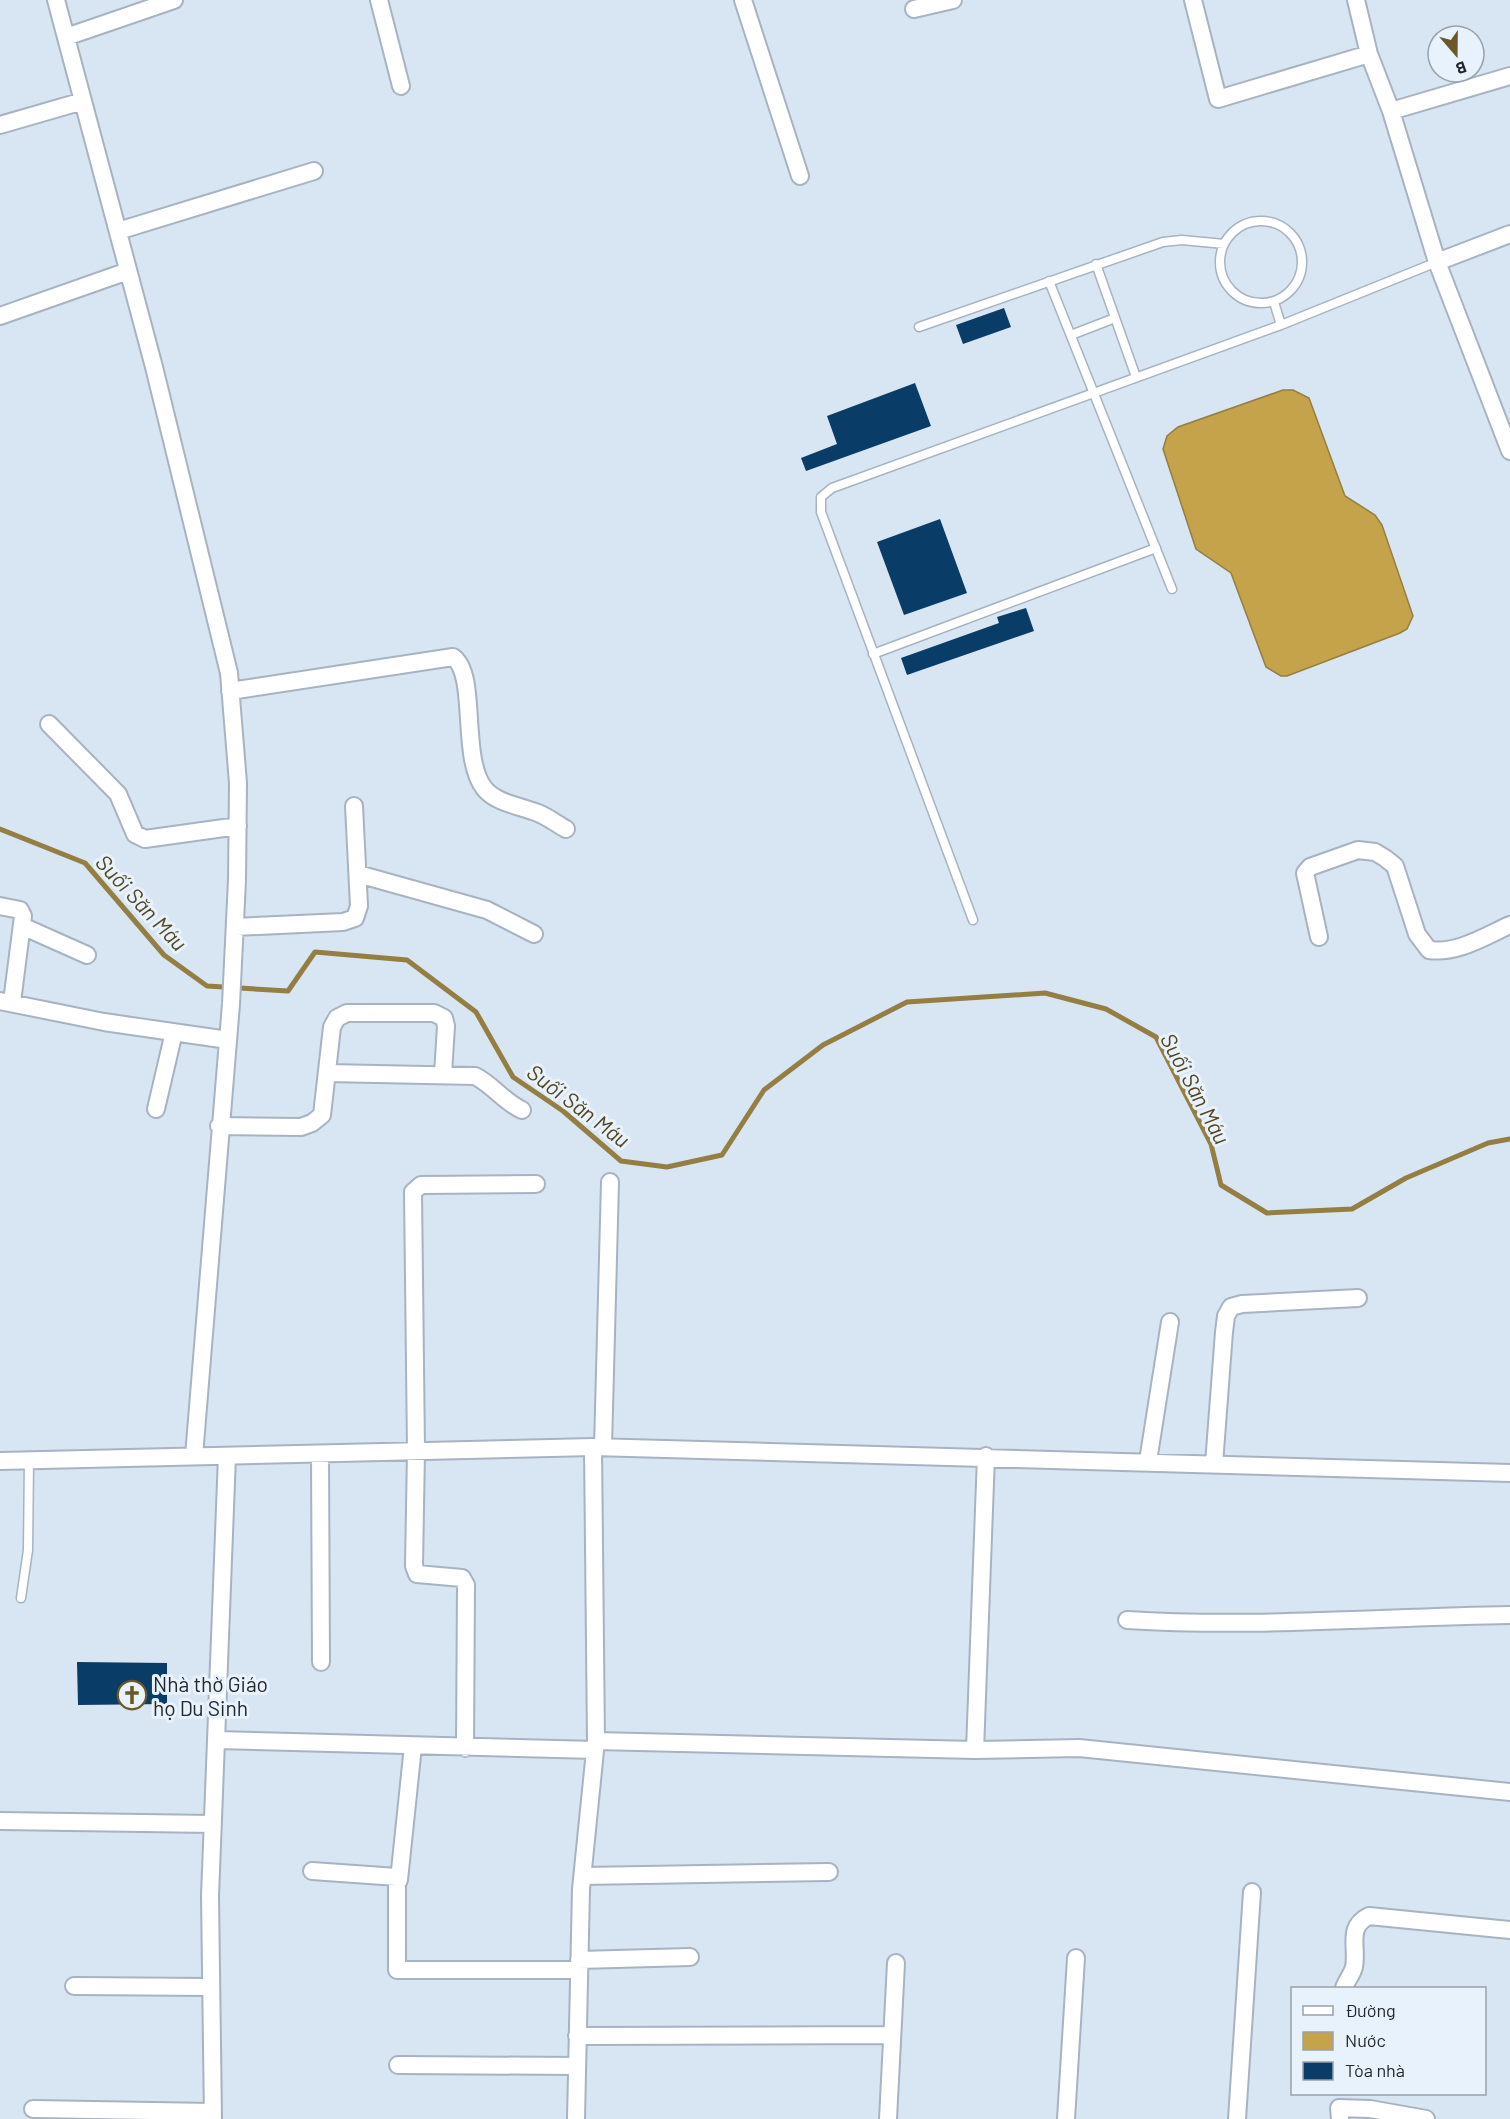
<svg xmlns="http://www.w3.org/2000/svg" width="1510" height="2119" font-family="Barlow,sans-serif">
<style>
.water{fill:#c5a34a;stroke:#947e41;stroke-width:1.5}
.lines{fill:none;stroke-linecap:round;stroke-linejoin:round}
.stream{stroke:#947e41;stroke-width:5}
.building{fill:#093c67}
.service-casing{stroke:#a7b3c0;stroke-width:11}
.minor-casing{stroke:#a7b3c0;stroke-width:20}
.service{stroke:#fff;stroke-width:8}
.minor{stroke:#fff;stroke-width:16}
.labels{text-anchor:middle;dominant-baseline:central;stroke-width:6;stroke-linejoin:round;paint-order:stroke}
.poi-label{font-size:21px;fill:#23272c;stroke:#e8f2fd;text-anchor:start}
.water-label{font-size:22px;font-style:italic;fill:#54451f;stroke:#e8f2fd}
</style>
<rect width="100%" height="100%" fill="#d8e5f3"/>
<!-- water -->
<path class="water" d="M1283,390H1293L1309,398L1345,496L1375,515L1382,525L1413,616L1407,629L1400,633L1287,676H1281L1266,667L1231,573L1196,549L1163,449L1167,436L1178,427Z"/>
<g class="lines">
<!-- stream -->
<path class="stream" d="M0,829L85,863L164,955L207,986L288,991L315,952L407,960L476,1012L513,1077L563,1111L621,1161L667,1167L722,1155L764,1090L823,1045L907,1002L1045,993L1106,1009L1156,1037L1211,1144L1221,1185L1267,1213L1352,1209L1406,1178L1488,1143L1510,1139"/>
</g>
<!-- building -->
<path class="building" d="M1004,308L1011,327L963,344L956,325Z
M915,383L931,426L806,471L801,458L837,444L827,416Z
M940,519L967,593L904,615L877,542Z
M1026,608L1034,631L907,675L901,658L999,623L997,617Z
M77,1662L167,1663V1704L78,1705Z"/>
<g class="lines">
<!-- service casing -->
<g class="service-casing">
<path id="service" d="M1220 262a41 41 0 1 1 82 0a41 41 0 1 1-82 0Z
M1096,264L1136,377
M1049,281L1172,589
M1274,302L1281,325
M919,327L1163,242L1182,240L1224,244
M1071,335L1115,318
M873,654L1156,548
M973,920L821,512V497L832,488L1281,325L1437,262
M21,1598L28,1550L29,1460"/>
</g>
<!-- minor casing -->
<g class="minor-casing">
<path id="minor" d="M56,0L154,367L229,673L238,783L237,880L231,1004L194,1456
M379,0L401,86
M743,0L800,176
M1193,0L1218,99L1369,54
M1356,0L1369,54L1391,111L1437,262L1510,451
M914,9L953,0
M66,37L174,0
M1391,111L1510,76
M0,125L83,101
M118,231L314,171
M1437,262L1510,234
M0,316L128,271
M230,691L453,657C478,674 460,757 484,788C495,803 521,806 538,813C548,817 557,824 566,829
M49,724L118,794L135,834L145,839L238,826
M358,874L487,910L534,934
M0,906L20,910L23,916L12,1002
M22,926L87,955
M235,927L343,922L355,918L359,906L354,806
M1319,937L1305,873L1310,867L1358,850L1375,852L1385,858L1395,866L1417,934L1429,950C1458,954 1485,936 1510,925
M0,1001L104,1022L228,1040
M327,1073L475,1076C493,1085 503,1101 522,1110
M156,1109L174,1032
M219,1126L301,1127L312,1123L322,1115L332,1027L337,1018L347,1013H434L444,1018L446,1026L443,1074
M603,1447L610,1182
M320,1454L321,1662
M0,1461L593,1447L1510,1473
M1148,1461L1170,1322
M1214,1464L1224,1332L1226,1316L1231,1307L1242,1304L1358,1298
M1127,1620C1255,1628 1382,1617 1510,1615
M217,1740L595,1750
M596,1741L975,1750L1079,1748L1510,1792
M465,1748L466,1585L462,1578L417,1574L414,1566L416,1451L413,1192L421,1185L536,1184
M975,1750L986,1456
M0,1821L213,1824
M312,1871L397,1877V1970H579
M583,1876L829,1872
M399,1880L413,1746
M579,1960L690,1957
M74,1986L209,1987
M1344,1988C1346,1981 1352,1975 1354,1967C1358,1947 1346,1927 1369,1916L1510,1930
M577,2036L891,2035
M398,2065L577,2066
M33,2109L213,2112
M213,2119L210,1896L227,1456
M576,2119L581,1889L596,1741L593,1447
M888,2119L896,1963
M1066,2119L1076,1958
M1237,2119L1252,1892
M1340,2119L1339,2108L1370,2109L1426,2119"/>
</g>
<!-- service -->
<use href="#service" class="service"/>
<!-- minor -->
<use href="#minor" class="minor"/>
</g>
<!-- icons -->
<defs>
<g id="church-ring" transform="scale(1.5)"><circle r="9.5" fill="#e8f2fd" stroke="#6b5826" stroke-width="1.5"/><path d="M-1.2-6h2.4v3.5h3.3v2.4h-3.3V6h-2.4V-.1h-3.3v-2.4h3.3Z" fill="#6b5826"/></g>
</defs>
<g fill-rule="evenodd">
<use href="#church-ring" x="132" y="1695"/>
</g>
<g class="labels">
<!-- poi labels -->
<g class="poi-label">
<text x="153" y="1683">Nhà thờ Giáo<tspan x="153" dy="24">họ Du Sinh</tspan></text>
</g>
<!-- water labels -->
<g class="water-label">
<text transform="translate(142 902) rotate(47)">Suối Săn Máu</text>
<text transform="translate(1196 1088) rotate(62)">Suối Săn Máu</text>
<text transform="translate(579 1105) rotate(37)">Suối Săn Máu</text>
</g>
</g>
<!-- legend -->
<rect x="1291" y="1987" width="195" height="108" fill="#e8f2fd" stroke="#99a1a9" stroke-width="1.5"/>
<rect x="1303" y="2006" width="30" height="9" fill="#ffffff" stroke="#99a1a9" stroke-width="1.5"/>
<text x="1345" y="2017" font-size="18" fill="#23272c">Đường</text>
<rect x="1303" y="2032" width="30" height="18" fill="#c5a34a" stroke="#99a1a9" stroke-width="1.5"/>
<text x="1345" y="2047" font-size="18" fill="#23272c">Nước</text>
<rect x="1303" y="2062" width="30" height="18" fill="#093c67" stroke="#99a1a9" stroke-width="1.5"/>
<text x="1345" y="2077" font-size="18" fill="#23272c">Tòa nhà</text>
<!-- north arrow -->
<g transform="translate(1456 54) rotate(160)"><circle r="28" fill="#e8f2fd" stroke="#99a1a9" stroke-width="1.5"/>
<path d="M0-4.5L10 22L0 15L-10 22Z" fill="#6b5826"/>
<text y="-9" font-size="16" font-weight="bold" text-anchor="middle" fill="#23272c">B</text>
</g>
</svg>
